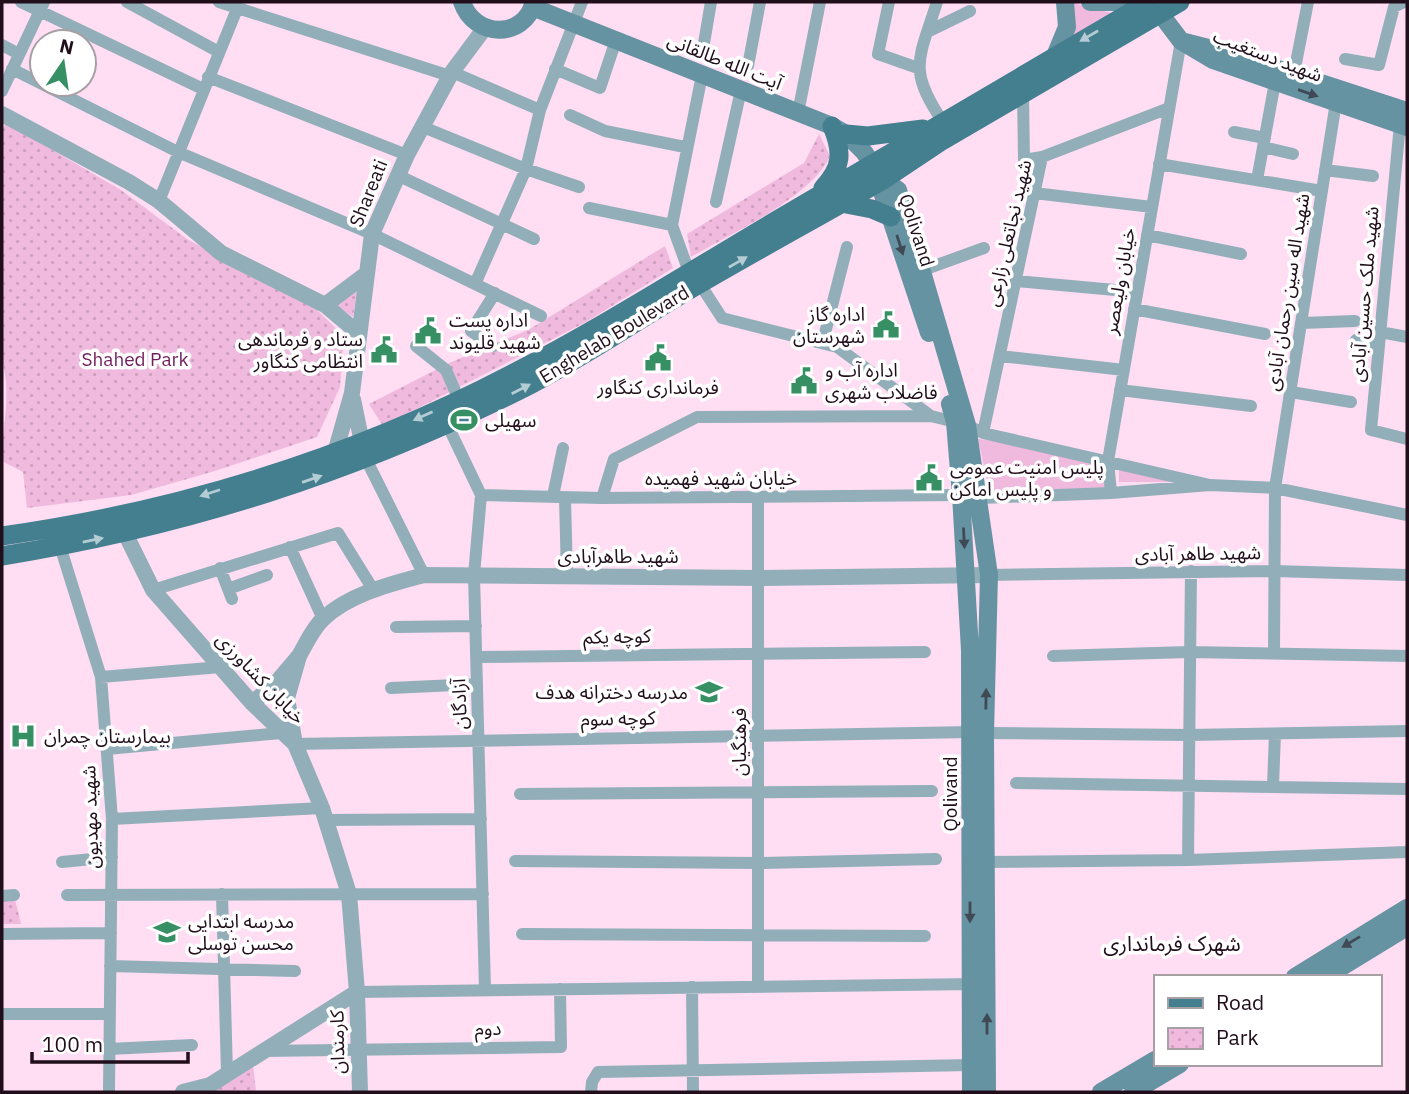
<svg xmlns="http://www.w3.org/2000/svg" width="1409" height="1094" font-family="'IBM Plex Sans','Noto Sans Arabic',sans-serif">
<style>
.green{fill:#efbadd}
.park{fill:url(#park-dots)}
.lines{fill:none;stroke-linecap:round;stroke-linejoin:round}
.minor{stroke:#92afb9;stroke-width:12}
.tertiary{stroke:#92afb9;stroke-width:16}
.secondary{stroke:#6693a1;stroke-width:18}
.primary{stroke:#447f90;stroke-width:19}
.oneway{fill:#b4ccd3}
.oneway2{fill:#404a57}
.labels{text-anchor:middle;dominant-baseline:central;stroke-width:7;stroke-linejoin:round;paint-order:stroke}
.street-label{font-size:19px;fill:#210e1b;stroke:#fff}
.poi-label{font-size:19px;fill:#210e1b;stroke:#fff;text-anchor:start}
.park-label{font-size:19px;fill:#721d5e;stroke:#fff}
.neighbourhood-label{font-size:21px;fill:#210e1b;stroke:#fff}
</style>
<defs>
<pattern id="park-dots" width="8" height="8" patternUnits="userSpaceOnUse" patternTransform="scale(1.75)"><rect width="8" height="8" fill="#efbadd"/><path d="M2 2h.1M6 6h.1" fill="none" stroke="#cd9fbd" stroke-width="1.8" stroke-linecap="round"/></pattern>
</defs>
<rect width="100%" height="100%" fill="#ffddf3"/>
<!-- green -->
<path class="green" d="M1071,2L1115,14L1067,43Z
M978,439L1003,442L1103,464L1106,491L990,494Z
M1119,470L1182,482H1119Z"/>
<!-- park -->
<path class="park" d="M6,123L121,190L187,239L316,309L344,336L340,387L317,437L215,471L131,495L27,508L23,472L2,461C2,427 12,394 2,361V130Z
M819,134L830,156C812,197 730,234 691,257L687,234L804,163Z
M665,246L673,268L586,322L383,426L369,404L449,363L528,330Z
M357,289L353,317L335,305Z
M14,895L21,924H2V896Z
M253,1064L256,1092H211Z"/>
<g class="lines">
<!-- minor -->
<path class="minor" d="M21,2L203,89
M127,2L219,52
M219,2L450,76
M889,2L878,54L918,68
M937,2C919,59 907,69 943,122
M927,32L970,11
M2,45L19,54
M702,55L711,2
M1345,59L1379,65L1394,7L1404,2
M748,66L760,2
M12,69L178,152L372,234L541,316
M555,69L600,88L616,40
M452,72L540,110
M1294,73L1308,2
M208,77L407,155
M2,91L44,2
M1023,93L1024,160L1042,157L1169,108
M798,113L820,2
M570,115L605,131L685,147
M1400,124L1371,430L1407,439
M423,127L526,169L579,187
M1234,132L1265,138
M1263,147L1293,154
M1159,164L1322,191
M1325,170L1373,176
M397,175L534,239
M1257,180L1275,82
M1034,193L1152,207
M159,201L237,9
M716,202L741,90
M589,208L672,225
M1147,235L1241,254
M923,270L984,248
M689,272L672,225L702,75
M1016,281L1137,292
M475,284L526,169L540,110L582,2
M700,284L722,318L837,347L931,416L967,425L983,433L1210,485
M1134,309L1265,334
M1302,323L1355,321
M1380,332L1407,337
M1356,340L1379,345
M823,341L847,247
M416,346L446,370L459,400
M493,346L471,331L495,293
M1000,356L1124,370
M1120,390L1251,406
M1291,392L1351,402
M447,424L481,495L474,575L485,990
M983,433L1042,157
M366,459L424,575
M1111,493L1108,461L1181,41
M481,495L602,498L961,495
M553,496L563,448
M565,498L567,577
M602,498L614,459L697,417L931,416
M980,498L1111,493L1210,485L1275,488L1407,515
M60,546L101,677L112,819L109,1092
M290,547L323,619
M220,568L232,599
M989,575L1275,571L1407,575
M228,589L267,575
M153,590L338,533L374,591
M396,627L476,626
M1274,653L1275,488L1336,102
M1053,656L1189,652L1407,656
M477,657L925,652
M101,677L221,667
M391,688L477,684
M985,733L1189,735L1407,731
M295,744L971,732
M107,749L281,733
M1016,783L1407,789
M1273,786L1275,734
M520,794L932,791
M112,819L322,808
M326,820L481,819
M1188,860L1191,571
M515,861L758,863L936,859
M62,862L112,857
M981,862L1188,860L1407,852
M222,894L227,1073
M67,895L483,894
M2,896L14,895
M2,934L111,933
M522,934L925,936
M110,966L295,971
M692,987L693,1092
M758,987V497
M357,992L976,984
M2,1014H110
M109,1049L192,1045
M261,1051L561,1047L560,989
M591,1092L592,1082L598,1072L971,1065"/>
<!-- tertiary -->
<path class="tertiary" d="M2,114L129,182L159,201L221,253L325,305L357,332
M325,305L365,275
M353,399L362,443
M335,453L352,393L372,234L407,155L452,72L484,29
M125,533L153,590L252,703L295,744L322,808L349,894L357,992L360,1092
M299,656C306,644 313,628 323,619C349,594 391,584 424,575L758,578L989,575
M252,703L276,683L299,656L287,698L295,744
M183,1092L210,1085L357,992"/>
<!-- secondary -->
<path class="secondary" d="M462,2C474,38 524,40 534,2
M1090,2H1131
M1153,4L1181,41
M532,7L832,126L846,134L864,152L883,180L898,190L967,425L989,575L985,733L987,1092
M1055,56L1067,27L1065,2
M1407,111L1232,54L1181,41L1213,60L1407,127
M883,180V195L929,333
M950,404L955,422L961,495L970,650L971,1092
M1295,977L1407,908
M1325,977L1407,927
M1101,1092L1155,1060
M1133,1092L1180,1064"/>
<!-- primary -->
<path class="primary" d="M846,134L868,136L923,129
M823,188C842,168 843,152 832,126
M841,203L872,209L891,217
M2,536C179,511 353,457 512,374C601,328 686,274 772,223C898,150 1023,76 1148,2
M2,556C188,526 351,473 520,390C576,362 630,325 684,293C750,254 817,218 883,180L940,142L1180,2"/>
</g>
<!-- one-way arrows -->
<defs><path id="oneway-solid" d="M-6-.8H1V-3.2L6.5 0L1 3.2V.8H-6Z" transform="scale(1.75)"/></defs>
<g class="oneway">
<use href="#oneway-solid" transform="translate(1089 36) rotate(150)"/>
<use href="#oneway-solid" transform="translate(738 262) rotate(-30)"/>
<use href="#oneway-solid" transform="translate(521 389) rotate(-27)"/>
<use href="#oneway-solid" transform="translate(423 416) rotate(156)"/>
<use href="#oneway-solid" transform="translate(312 479) rotate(-19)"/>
<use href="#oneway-solid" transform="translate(210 493) rotate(162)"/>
<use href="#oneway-solid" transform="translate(93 540) rotate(-12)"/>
</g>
<g class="oneway2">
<use href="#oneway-solid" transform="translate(1308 93) rotate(19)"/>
<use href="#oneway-solid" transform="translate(900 245) rotate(72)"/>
<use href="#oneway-solid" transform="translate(964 538) rotate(87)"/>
<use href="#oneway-solid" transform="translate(986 699) rotate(-89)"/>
<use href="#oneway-solid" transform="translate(970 912) rotate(90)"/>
<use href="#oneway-solid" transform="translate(1351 942) rotate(149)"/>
<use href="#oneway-solid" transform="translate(987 1024) rotate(-90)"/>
</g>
<!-- icons -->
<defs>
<g id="civic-bare" transform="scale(2.1)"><path d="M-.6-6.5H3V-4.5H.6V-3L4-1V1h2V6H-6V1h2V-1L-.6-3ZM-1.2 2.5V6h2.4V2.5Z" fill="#378f64" stroke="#fff" stroke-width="2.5" paint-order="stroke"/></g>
<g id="stadium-bare" transform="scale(2.1)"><path d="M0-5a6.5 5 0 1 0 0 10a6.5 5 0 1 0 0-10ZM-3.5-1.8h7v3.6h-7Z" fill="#378f64" stroke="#fff" stroke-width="2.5" paint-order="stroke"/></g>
<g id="school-bare" transform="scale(2.1)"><path d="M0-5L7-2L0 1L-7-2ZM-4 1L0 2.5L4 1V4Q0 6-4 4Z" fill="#378f64" stroke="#fff" stroke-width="2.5" paint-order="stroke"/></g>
<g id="hospital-bare" transform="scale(2.1)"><path d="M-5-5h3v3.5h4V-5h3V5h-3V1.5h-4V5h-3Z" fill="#378f64" stroke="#fff" stroke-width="2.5" paint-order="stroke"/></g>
</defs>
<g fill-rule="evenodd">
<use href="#civic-bare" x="886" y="325"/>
<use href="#civic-bare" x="428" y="331"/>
<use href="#civic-bare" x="384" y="350"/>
<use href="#civic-bare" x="658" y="358"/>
<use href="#civic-bare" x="804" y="381"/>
<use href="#stadium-bare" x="464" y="420"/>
<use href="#civic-bare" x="929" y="478"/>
<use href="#school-bare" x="709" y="692"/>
<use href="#hospital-bare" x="23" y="736"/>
<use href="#school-bare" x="167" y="932"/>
</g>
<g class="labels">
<!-- street labels -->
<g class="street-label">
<text transform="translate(1268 55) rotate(21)">شهید دستغیب</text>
<text transform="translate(725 61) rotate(22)">آیت الله طالقانی</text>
<text transform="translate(368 193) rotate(-68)">Shareati</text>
<text transform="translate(917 230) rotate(72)">Qolivand</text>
<text transform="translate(1008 233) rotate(-77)">شهید نجاتعلی زارعی</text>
<text transform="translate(1119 281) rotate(-80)">خیابان ولیعصر</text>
<text transform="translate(1287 292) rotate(-81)">شهید اله سین رحمان آبادی</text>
<text transform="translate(1364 294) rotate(-85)">شهید ملک حسین آبادی</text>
<text transform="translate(614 334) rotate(-31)">Enghelab Boulevard</text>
<text x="721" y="478">خیابان شهید فهمیده</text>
<text transform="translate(1198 553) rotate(-1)">شهید طاهر آبادی</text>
<text x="618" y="556">شهید طاهرآبادی</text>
<text transform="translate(617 636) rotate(-1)">کوچه یکم</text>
<text transform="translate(261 678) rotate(46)">خیابان کشاورزی</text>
<text transform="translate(459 704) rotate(-92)">آزادگان</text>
<text transform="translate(618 718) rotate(-1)">کوچه سوم</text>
<text transform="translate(739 742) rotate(-90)">فرهنگیان</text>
<text transform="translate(950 794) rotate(-90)">Qolivand</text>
<text transform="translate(90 817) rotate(-92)">شهید مهدیون</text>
<text transform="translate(488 1028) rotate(-1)">دوم</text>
<text transform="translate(337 1042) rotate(-91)">کارمندان</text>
</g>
<!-- poi labels -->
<g class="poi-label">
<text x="865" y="314" text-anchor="end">اداره گاز<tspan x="865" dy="22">شهرستان</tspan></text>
<text x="449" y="320">اداره پست<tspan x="449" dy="22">شهید قلیوند</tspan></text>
<text x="363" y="339" text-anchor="end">ستاد و فرماندهی<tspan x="363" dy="22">انتظامی کنگاور</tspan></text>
<text x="825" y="370">اداره آب و<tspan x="825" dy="22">فاضلاب شهری</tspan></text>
<text x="658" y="387" text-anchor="middle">فرمانداری کنگاور</text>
<text x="485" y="420">سهیلی</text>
<text x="950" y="467">پلیس امنیت عمومی<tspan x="950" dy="22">و پلیس اماکن</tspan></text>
<text x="688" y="692" text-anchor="end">مدرسه دخترانه هدف</text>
<text x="44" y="736">بیمارستان چمران</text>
<text x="188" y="921">مدرسه ابتدایی<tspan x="188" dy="22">محسن توسلی</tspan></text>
</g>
<!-- park labels -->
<g class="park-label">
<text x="135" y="359">Shahed Park</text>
</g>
<!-- neighbourhood labels -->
<g class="neighbourhood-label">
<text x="1172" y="943">شهرک فرمانداری</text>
</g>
</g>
<!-- border -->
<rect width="1409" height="1094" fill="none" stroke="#210e1b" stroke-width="7"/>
<!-- legend -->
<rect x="1154" y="975" width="228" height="91" fill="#ffffff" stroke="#a69fa4" stroke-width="2"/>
<rect x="1168" y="998" width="35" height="10" fill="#447f90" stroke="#a69fa4" stroke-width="2"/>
<text x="1216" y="1010" font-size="21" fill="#210e1b">Road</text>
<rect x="1168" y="1028" width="35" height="21" fill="url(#park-dots)" stroke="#a69fa4" stroke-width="2"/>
<text x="1216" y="1045" font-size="21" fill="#210e1b">Park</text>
<!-- north arrow -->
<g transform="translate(63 63) rotate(13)"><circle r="33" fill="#ffffff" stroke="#a69fa4" stroke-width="2"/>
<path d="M0-5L12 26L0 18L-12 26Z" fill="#378f64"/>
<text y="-10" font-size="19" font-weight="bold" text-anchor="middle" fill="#210e1b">N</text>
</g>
<!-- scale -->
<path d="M32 1052v10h156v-10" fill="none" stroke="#210e1b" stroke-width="3.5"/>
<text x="42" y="1052" font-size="21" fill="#210e1b" stroke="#ffffff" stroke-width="5" paint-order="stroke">100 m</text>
</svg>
